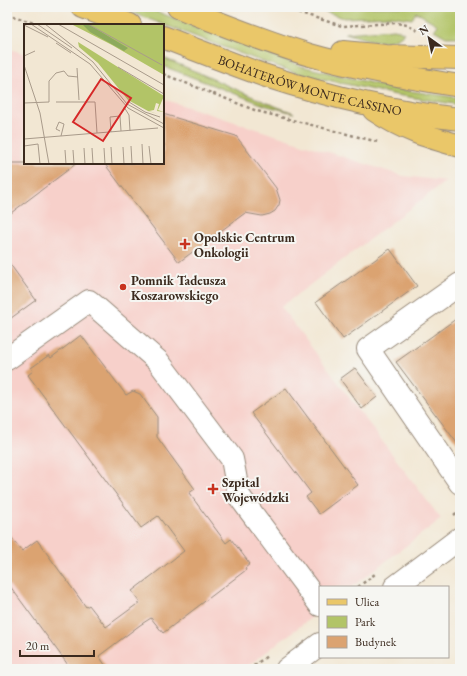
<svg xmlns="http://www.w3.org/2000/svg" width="467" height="676" font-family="'EB Garamond',serif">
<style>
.built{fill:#f7d0ca}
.green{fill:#b2c467;stroke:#767742}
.building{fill:#dba371}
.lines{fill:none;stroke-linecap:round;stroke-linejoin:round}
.minor-casing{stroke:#968878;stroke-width:24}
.major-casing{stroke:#968878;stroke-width:24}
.path{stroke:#968878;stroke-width:2.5;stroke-dasharray:3 3;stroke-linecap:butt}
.minor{stroke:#fff;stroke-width:22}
.major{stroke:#eac769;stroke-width:22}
.poi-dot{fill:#c8321e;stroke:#f6f6f2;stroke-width:1.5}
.labels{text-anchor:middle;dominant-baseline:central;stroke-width:4;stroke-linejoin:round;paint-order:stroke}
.street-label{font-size:13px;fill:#3b2a1e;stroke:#f6f6f2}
.poi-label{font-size:13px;font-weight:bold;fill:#3b2a1e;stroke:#f6f6f2;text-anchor:start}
.inset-road{fill:none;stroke:#a99b8b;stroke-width:1}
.view{fill:#d62828;fill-opacity:0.15;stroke:#d62828;stroke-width:2}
.inset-edge{fill:none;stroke:#3b2a1e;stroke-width:2}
</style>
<rect width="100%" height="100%" fill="#f6f6f2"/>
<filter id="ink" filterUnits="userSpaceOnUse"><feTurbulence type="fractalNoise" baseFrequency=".025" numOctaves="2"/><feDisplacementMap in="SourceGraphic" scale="8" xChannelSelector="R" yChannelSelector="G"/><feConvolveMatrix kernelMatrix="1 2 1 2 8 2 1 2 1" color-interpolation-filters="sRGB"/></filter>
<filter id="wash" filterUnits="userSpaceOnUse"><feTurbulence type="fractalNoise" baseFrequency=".012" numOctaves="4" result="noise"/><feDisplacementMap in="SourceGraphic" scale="16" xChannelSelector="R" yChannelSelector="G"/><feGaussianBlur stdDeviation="0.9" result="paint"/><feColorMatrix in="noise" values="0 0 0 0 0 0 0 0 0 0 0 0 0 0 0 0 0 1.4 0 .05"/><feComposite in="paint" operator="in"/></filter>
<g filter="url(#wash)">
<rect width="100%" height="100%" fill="#f2e7d3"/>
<!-- built -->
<path class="built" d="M7,48L25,54V163H163V99L403,176L446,181L281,307L441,519L352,587H320V611L244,669H7Z"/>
<!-- green -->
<path class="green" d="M117,7H145L199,28L301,66L397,89L460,98V105L396,95L300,74L255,59Z
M310,7H460V37H446L434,30L438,25L416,12L412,19L391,16L344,18Z
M394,29L399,30L404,33C388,49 364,38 345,33Z
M163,58C207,75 249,97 294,113L267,106L163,66Z"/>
<g id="blocks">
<!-- building -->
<path class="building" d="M163,114L236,136L276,188L280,200L279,205L275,211L270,214L262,216L245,213L179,262L104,163H163Z
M7,163H77L7,216Z
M390,249L417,286L343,339L316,302Z
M7,260L36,300L7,321Z
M460,316V447L396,362Z
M81,335L126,395L133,391L140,394L157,417V437L195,489L189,493L226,543L231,539L250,564L245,568L246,570L163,633L151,618L140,625L99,656L108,669H71L7,582V532L22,551L37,540L86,607L89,605L106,627L140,602L132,591L184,551L158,516L141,528L28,375L33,371L31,368L49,355L51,358Z
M355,368L377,397L362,409L340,379Z
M286,388L358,485L319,514L306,497L311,493L251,413Z"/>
</g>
</g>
<g filter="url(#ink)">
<use href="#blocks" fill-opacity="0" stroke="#968878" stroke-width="1"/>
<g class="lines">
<!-- minor casing -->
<g class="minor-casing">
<path id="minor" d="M460,284L368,349L460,483
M7,359L89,301L158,361L232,459L239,496L320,605
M395,587L460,538
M287,669L320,644"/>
</g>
<!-- major casing -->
<g class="major-casing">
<g id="major">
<path d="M83,7L130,25"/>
<path d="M178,7C222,24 265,42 310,55C359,69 410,78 460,86"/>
<path id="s1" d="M163,37C196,50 230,63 263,75C327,96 393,112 460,119"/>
<path d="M343,52L386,56L460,58"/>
<path d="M374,110C404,130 425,136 460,146"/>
</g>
</g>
<!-- path -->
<path class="path" d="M281,7L342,26L397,23L407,25L420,32
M7,14L40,25
M163,74L257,111L378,142
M454,515L460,510
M358,587L375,574
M249,669L267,656"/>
<!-- minor -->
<use href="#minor" class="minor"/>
<!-- major -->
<use href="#major" class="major"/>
</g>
</g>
<!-- markers -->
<g class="poi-dot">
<path d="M183 238h4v4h4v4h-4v4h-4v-4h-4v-4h4z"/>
<circle cx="123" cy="287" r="4"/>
<path d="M211 483h4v4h4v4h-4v4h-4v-4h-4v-4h4z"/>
</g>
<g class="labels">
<!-- street labels -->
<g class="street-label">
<text stroke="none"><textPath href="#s1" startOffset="155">BOHATERÓW MONTE CASSINO</textPath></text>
</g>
<!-- poi labels -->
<g class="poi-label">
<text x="194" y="237">Opolskie Centrum<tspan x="194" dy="15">Onkologii</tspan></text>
<text x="131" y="280">Pomnik Tadeusza<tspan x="131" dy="15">Koszarowskiego</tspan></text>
<text x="222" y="482">Szpital<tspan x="222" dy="15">Wojewódzki</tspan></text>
</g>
</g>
<!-- overview -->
<g transform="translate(24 24)">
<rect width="140" height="140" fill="#f2e7d3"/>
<path d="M47,0H140V51L88,21ZM54,18L140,72L134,86L140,88L133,87L135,80L132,79L130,86L125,87L134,90L124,87L104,76L74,39L55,23Z" fill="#b2c467"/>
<path d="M58,0H64L104,24L100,27L66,8Z" fill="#8daa5c"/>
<path class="inset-road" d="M7,0L66,40L104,84L140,104M13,0L48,24M21,0L69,38L103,80L140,100M34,0L140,61M64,0L138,41M0,1L24,13M32,19L47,29M0,32L11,27M0,41L16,89L25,140M94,43L140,70M53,44L55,76M25,78V57L32,49L40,47L44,52L54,53M32,78H71L73,109M105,78L121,88L136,93M0,79L25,78M100,83L105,91L106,107M36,107L32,105L35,98L40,100L37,112M87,108L86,93L96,92L97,107M0,115L134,104M118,120L119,140M0,122L14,120L16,140M107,122L108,140M125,122L127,140M87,123L88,140M99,123L100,140M60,124L61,140M68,124L69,140M80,124L81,140M41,126L42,140M49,126L50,140"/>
<path class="view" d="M77,55L107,74L79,117L49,98Z"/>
<rect width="140" height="140" class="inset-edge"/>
</g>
<!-- margin -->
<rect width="467" height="676" fill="none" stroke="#f6f6f2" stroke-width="24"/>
<!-- legend -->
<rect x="319" y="586" width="130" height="72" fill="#f6f6f2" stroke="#aba49d"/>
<rect x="327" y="599" width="20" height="6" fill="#eac769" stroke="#aba49d"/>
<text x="355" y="606" font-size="12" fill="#3b2a1e">Ulica</text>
<rect x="327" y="616" width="20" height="12" fill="#b2c467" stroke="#aba49d"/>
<text x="355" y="626" font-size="12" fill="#3b2a1e">Park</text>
<rect x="327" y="636" width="20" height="12" fill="#dba371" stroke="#aba49d"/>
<text x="355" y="646" font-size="12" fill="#3b2a1e">Budynek</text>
<!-- north arrow -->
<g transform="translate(429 38) rotate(327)" stroke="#f6f6f2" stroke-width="3" paint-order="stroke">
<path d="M0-3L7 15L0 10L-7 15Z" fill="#3b2a1e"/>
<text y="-6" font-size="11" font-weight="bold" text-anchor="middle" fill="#3b2a1e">N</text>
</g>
<!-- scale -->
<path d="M20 650v6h74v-6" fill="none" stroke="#3b2a1e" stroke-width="2"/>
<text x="26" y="650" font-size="12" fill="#3b2a1e" stroke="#f6f6f2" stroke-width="3" paint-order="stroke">20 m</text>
</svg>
